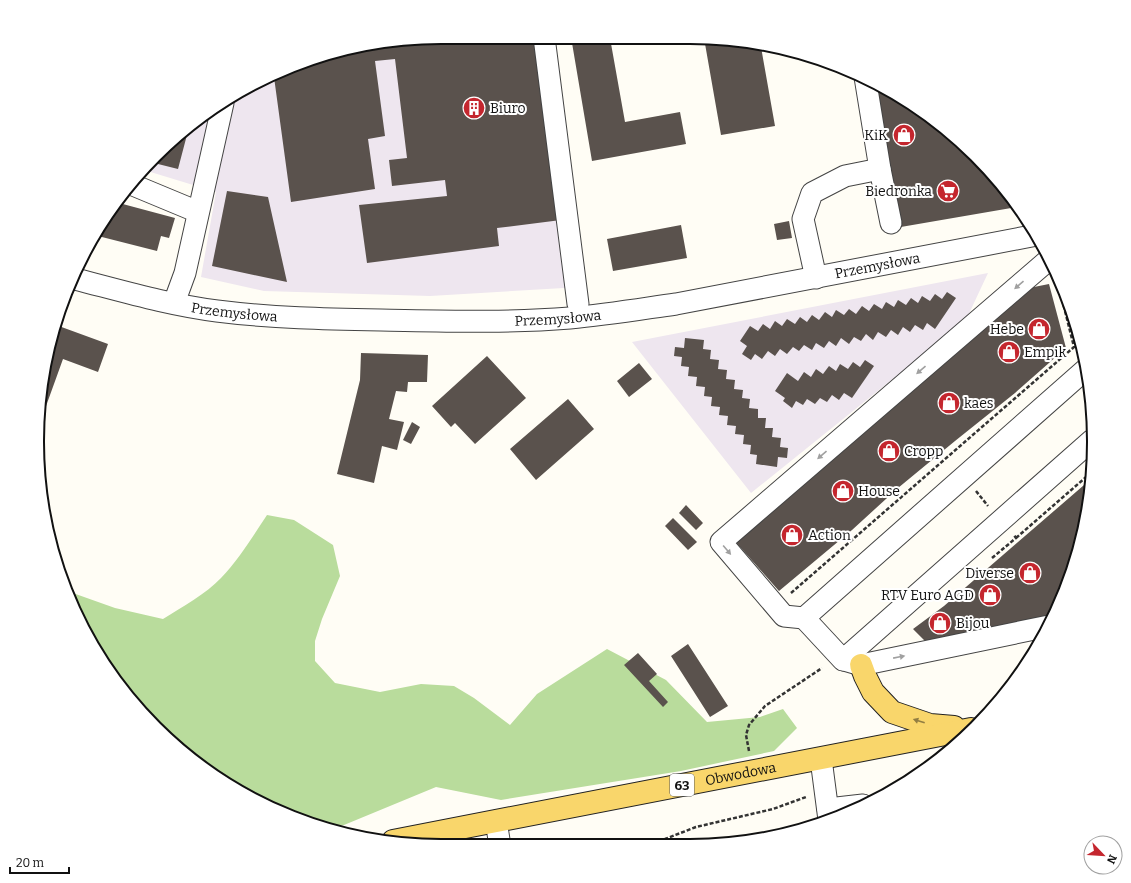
<svg xmlns="http://www.w3.org/2000/svg" width="1131" height="883" font-family="Bitter,serif">
<style>
.industrial{fill:#eee6ef}
.forest{fill:#b9dc9c}
.building{fill:#5a524d}
.lines{fill:none;stroke-linecap:round;stroke-linejoin:round}
.minor-casing{stroke:#444;stroke-width:23}
.major-casing{stroke:#222;stroke-width:24}
.path{stroke:#333;stroke-width:2.5;stroke-dasharray:4 2;stroke-linecap:butt}
.minor{stroke:#fff;stroke-width:21}
.major{stroke:#f9d66b;stroke-width:22}
.oneway{fill:#a0a0a0}
.oneway2{fill:#917d42}
.labels{text-anchor:middle;dominant-baseline:central;stroke-width:4;stroke-linejoin:round;paint-order:stroke}
.shield{fill:#fff;stroke:#585858;stroke-width:1}
.shield-label{font-size:13px;font-weight:bold;fill:#111}
.poi-label{font-size:14px;fill:#111;stroke:#fff;text-anchor:start}
.street-label{font-size:14px;fill:#111;stroke:#fff}
.rim{fill:none;stroke:#111;stroke-width:2}
</style>
<rect width="100%" height="100%" fill="#fffdf5"/>
<!-- industrial -->
<path class="industrial" d="M442,37H555L581,287L430,296L264,291L201,277L216,192L144,170L155,156L239,91L337,51Z
M988,273L966,320L751,493L632,342Z"/>
<!-- forest -->
<path class="forest" d="M267,515L294,520L333,545L340,576L322,619L315,641V661L335,683L380,692L421,684L454,686L474,698L510,725L537,694L607,649L666,680L707,722L760,717L783,709L797,728L774,751L681,771L501,800L436,787L344,825L329,828L287,815L217,778L138,708L91,644L70,592L115,608L163,619C182,607 206,594 221,578C239,559 253,536 267,515Z"/>
<!-- building -->
<path class="building" d="M442,37H537L561,220L497,228L499,246L367,263L359,205L447,196L445,180L392,186L389,160L407,158L395,59L375,61L385,136L368,139L375,189L291,202L274,77L337,51Z
M571,37L610,38L625,122L680,112L686,144L592,161Z
M704,38H716L761,47L775,126L721,135Z
M873,82L936,121L994,175L1017,207L895,228Z
M188,131L178,169L150,162L155,156Z
M227,191L268,197L287,282L212,266Z
M119,203L175,218L169,238L161,236L157,251L94,235Z
M789,221L792,238L777,240L774,224Z
M681,225L687,258L613,271L607,239Z
M1049,284L1066,348L1015,393L955,441L898,488L852,530L779,591L733,539L1029,288Z
M947,292L956,298L935,329L927,323L923,330L915,325L910,332L903,327L898,335L891,330L886,337L878,332L873,340L866,334L861,341L854,337L849,344L841,338L836,346L829,341L824,348L816,343L812,350L804,345L799,351L793,347L787,354L780,349L775,356L768,351L762,359L755,354L751,360L742,354L747,346L740,341L750,326L758,331L763,324L770,329L775,321L782,326L787,319L795,324L800,317L807,322L812,315L819,320L825,312L832,317L836,310L844,315L849,309L856,314L862,306L869,311L874,304L882,309L886,302L894,307L898,300L906,305L911,298L918,303L922,296L930,301L935,294L942,299Z
M56,325L108,344L98,372L63,359L41,420L51,337Z
M685,338L704,340L703,349L711,350L710,359L719,360L718,369L727,370L726,379L735,380L734,389L743,390L742,398L750,399L749,408L758,409V418H766L765,428H773L772,437L781,438L780,447L788,448L787,458L778,457L777,467L756,464L757,455L750,454L751,445L743,444L744,435L735,434L736,426L727,425L728,416L719,415L720,407L711,406L712,397L704,396L705,387L696,386L697,377L688,376L689,367L681,366L682,357L674,356L675,347L684,348Z
M361,353L428,355L427,382H408L407,392L396,391L389,419L404,422L397,450L382,446L374,483L337,474L360,380Z
M487,356L526,398L475,444L455,423L451,427L432,406Z
M865,360L874,366L852,398L844,393L839,400L832,395L827,402L820,398L815,404L807,399L803,405L796,401L792,408L783,401L785,398L775,391L787,373L798,381L804,372L811,377L816,369L823,374L829,366L836,371L840,364L848,369L853,362L860,367Z
M639,363L652,379L629,397L617,381Z
M568,399L594,429L536,480L510,449Z
M412,422L420,427L411,444L403,440Z
M1091,479L1080,546L1054,616L925,641L913,629L944,606Z
M686,505L703,523L696,530L679,513Z
M673,518L697,542L688,550L665,526Z
M688,644L728,706L710,717L671,656Z
M638,653L657,674L649,681L668,702L663,707L624,665Z"/>
<g class="lines">
<!-- minor casing -->
<g class="minor-casing">
<g id="minor">
<path d="M544,37L578,304"/>
<path d="M865,77L880,169L891,223"/>
<path d="M133,185L198,212"/>
<path d="M816,278L803,219L812,193L845,176L880,169"/>
<path id="s1" d="M75,279C122,291 169,305 217,311C272,318 326,319 381,320C444,321 507,323 570,318C606,315 641,309 676,304L1037,235"/>
<path d="M174,303L185,273L223,103"/>
<path d="M1086,369L804,618L843,660L1092,440"/>
<path d="M804,618L784,616L721,542L1046,262L1050,261"/>
<path d="M844,660L861,665L1049,626"/>
<path d="M821,759L829,820"/>
<path d="M828,809L863,805"/>
<path d="M496,821L500,846"/>
</g>
</g>
<!-- major casing -->
<g class="major-casing">
<g id="major">
<path d="M861,665L865,676L873,692L892,712L930,725L954,727"/>
<path id="s2" d="M393,841L971,729"/>
</g>
</g>
<!-- path -->
<path class="path" d="M976,491L988,506
M1016,538L1093,471
M992,558L1016,538L1014,535
M791,593L1074,347L1058,283L1056,280
M749,751L746,735L749,725L765,706L822,668
M641,845L665,839L696,827L773,809L806,797"/>
<!-- minor -->
<use href="#minor" class="minor"/>
<!-- major -->
<use href="#major" class="major"/>
</g>
<!-- one-way arrows -->
<defs><path id="oneway-solid" d="M-6-.8H1V-3.2L6.5 0L1 3.2V.8H-6Z"/></defs>
<g class="oneway">
<use href="#oneway-solid" transform="translate(1019 285) rotate(139)"/>
<use href="#oneway-solid" transform="translate(921 370) rotate(139)"/>
<use href="#oneway-solid" transform="translate(822 455) rotate(139)"/>
<use href="#oneway-solid" transform="translate(727 550) rotate(50)"/>
<use href="#oneway-solid" transform="translate(899 657) rotate(-11)"/>
</g>
<use class="oneway2" href="#oneway-solid" transform="translate(919 721) rotate(-162)"/>
<!-- icons -->
<defs>
<g id="building-disc" transform="scale(1.15)"><circle r="9.5" fill="#c4262e" stroke="#fff"/><path d="M-4-6H4V6H1V3H-1V6H-4ZM-2.5-4.3h1.7v1.8h-1.7ZM.8-4.3h1.7v1.8H.8ZM-2.5-1h1.7V.8h-1.7ZM.8-1h1.7V.8H.8Z" fill="#fff"/></g>
<g id="shop-disc" transform="scale(1.15)"><circle r="9.5" fill="#c4262e" stroke="#fff"/><path d="M-5-2.5h2.3a2.7 3.5 0 0 1 5.4 0H5L5.5 6h-11ZM-1.5-2.5h3a1.5 2.3 0 0 0-3 0Z" fill="#fff"/></g>
<g id="supermarket-disc" transform="scale(1.15)"><circle r="9.5" fill="#c4262e" stroke="#fff"/><path d="M-6-5.5h2.5l.6 2H6L4.5 2H-2.5L-4.4-4H-6ZM-1.5 3.2a1.3 1.3 0 1 0 .1 0ZM3 3.2a1.3 1.3 0 1 0 .1 0Z" fill="#fff"/></g>
</defs>
<g fill-rule="evenodd">
<use href="#building-disc" x="474" y="108"/>
<use href="#shop-disc" x="904" y="135"/>
<use href="#supermarket-disc" x="948" y="191"/>
<use href="#shop-disc" x="1039" y="329"/>
<use href="#shop-disc" x="1009" y="352"/>
<use href="#shop-disc" x="949" y="403"/>
<use href="#shop-disc" x="889" y="451"/>
<use href="#shop-disc" x="843" y="491"/>
<use href="#shop-disc" x="792" y="535"/>
<use href="#shop-disc" x="1030" y="573"/>
<use href="#shop-disc" x="990" y="595"/>
<use href="#shop-disc" x="940" y="623"/>
</g>
<g class="labels">
<!-- shield labels -->
<rect class="shield" x="670" y="774" width="24" height="22" rx="3"/>
<g class="shield-label">
<text x="682" y="785">63</text>
</g>
<!-- poi labels -->
<g class="poi-label">
<text x="490" y="108">Biuro</text>
<text x="888" y="135" text-anchor="end">KiK</text>
<text x="932" y="191" text-anchor="end">Biedronka</text>
<text x="1024" y="329" text-anchor="end">Hebe</text>
<text x="1024" y="352">Empik</text>
<text x="964" y="403">kaes</text>
<text x="904" y="451">Cropp</text>
<text x="858" y="491">House</text>
<text x="808" y="535">Action</text>
<text x="1014" y="573" text-anchor="end">Diverse</text>
<text x="974" y="595" text-anchor="end">RTV Euro AGD</text>
<text x="956" y="623">Bijou</text>
</g>
<!-- street labels -->
<g class="street-label">
<text stroke="none"><textPath href="#s1" startOffset="811">Przemysłowa</textPath></text>
<text stroke="none"><textPath href="#s1" startOffset="163">Przemysłowa</textPath></text>
<text stroke="none"><textPath href="#s1" startOffset="487">Przemysłowa</textPath></text>
<text stroke="none"><textPath href="#s2" startOffset="354">Obwodowa</textPath></text>
</g>
</g>
<!-- crop -->
<path d="M0 0H1131V883H0ZM441 44H690A397 397 0 0 1 1087 441V442A397 397 0 0 1 690 839H441A397 397 0 0 1 44 442V441A397 397 0 0 1 441 44Z" fill="#fff" fill-rule="evenodd"/>
<path class="rim" d="M441 44H690A397 397 0 0 1 1087 441V442A397 397 0 0 1 690 839H441A397 397 0 0 1 44 442V441A397 397 0 0 1 441 44Z"/>
<!-- north arrow -->
<g transform="translate(1103 855) rotate(115)"><circle r="19" fill="#ffffff" stroke="#a0a0a0"/>
<path d="M0-3L7 15L0 10L-7 15Z" fill="#c4262e"/>
<text y="-6" font-size="11" font-weight="bold" text-anchor="middle" fill="#111111">N</text>
</g>
<!-- scale -->
<path d="M10 867v6h59v-6" fill="none" stroke="#111111" stroke-width="2"/>
<text x="16" y="867" font-size="12" fill="#111111" stroke="#ffffff" stroke-width="3" paint-order="stroke">20 m</text>
</svg>
